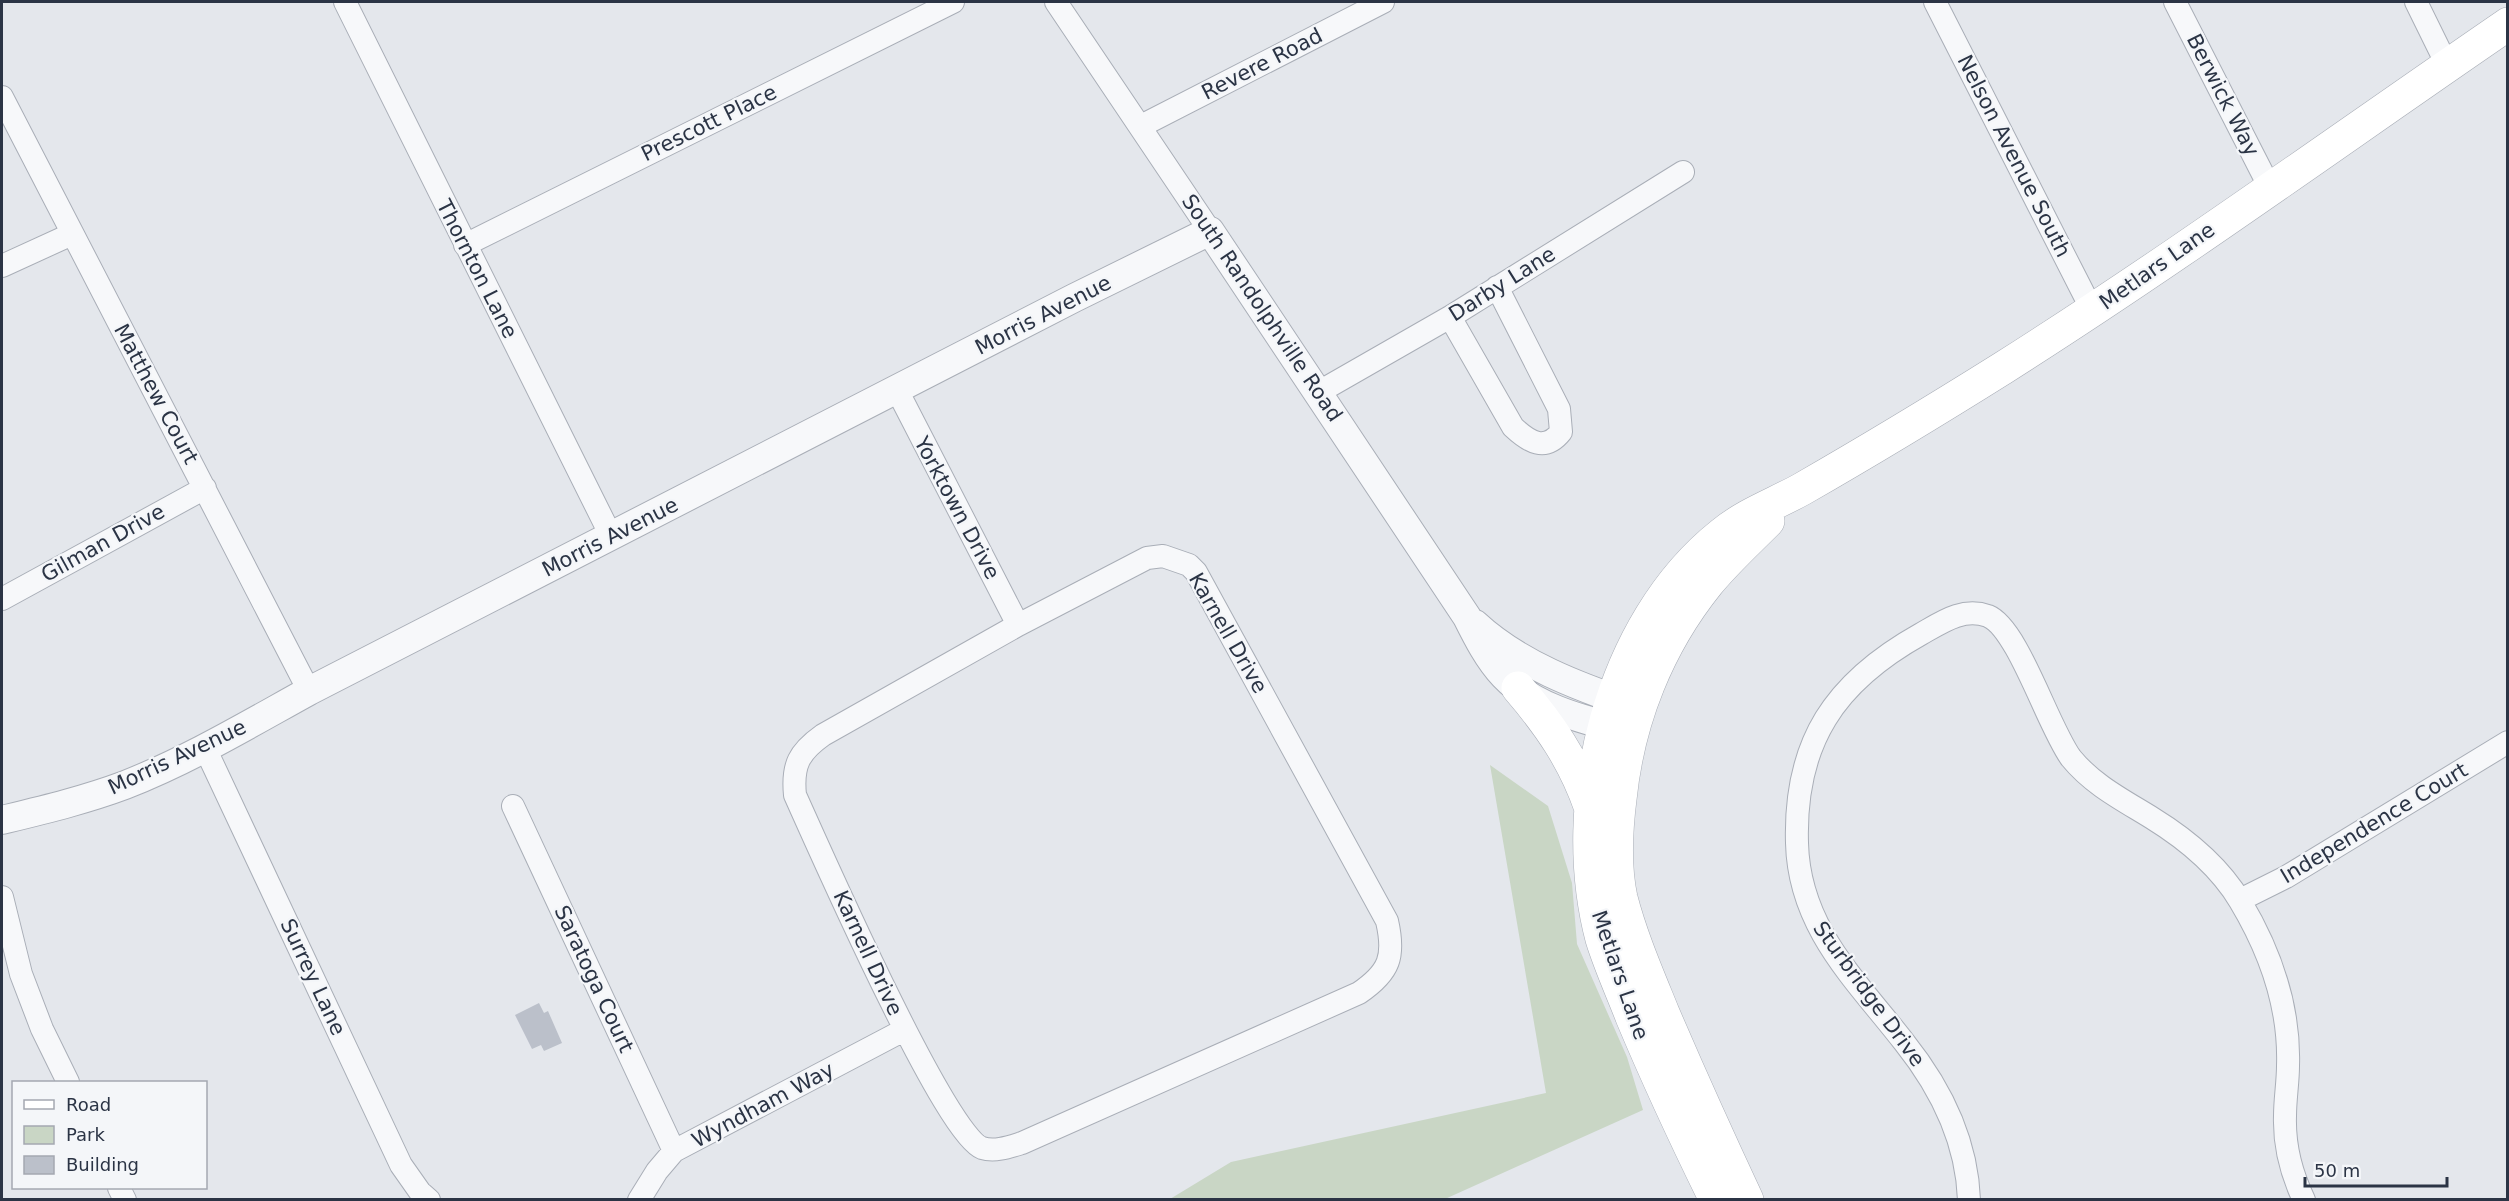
<svg xmlns="http://www.w3.org/2000/svg" width="2509" height="1201" font-family="'DejaVu Sans',sans-serif">
<style>
.green{fill:#c9d6c5}
.building{fill:#bbc0ca}
.lines{fill:none;stroke-linecap:round;stroke-linejoin:round}
.minor-casing{stroke:#a9aeb7;stroke-width:24}
.tertiary-casing{stroke:#a9aeb7;stroke-width:30}
.secondary-casing{stroke:#a9aeb7;stroke-width:34}
.minor{stroke:#f7f8fa;stroke-width:22}
.tertiary{stroke:#f7f8fa;stroke-width:28}
.secondary{stroke:#fff;stroke-width:33}
.labels{text-anchor:middle;dominant-baseline:central;stroke-width:4.5;stroke-linejoin:round;paint-order:stroke}
.street-label{font-size:21px;fill:#2b3445;stroke:#f4f6f9}
</style>
<rect width="100%" height="100%" fill="#e4e7ec"/>
<!-- green -->
<path class="green" d="M1490,765L1548,806L1572,883L1577,944L1627,1057L1643,1110L1445,1199H1170L1231,1162L1546,1093Z"/>
<!-- building -->
<path class="building" d="M539,1003L544,1013L548,1011L562,1043L544,1051L541,1045L532,1049L515,1015Z"/>
<g class="lines">
<!-- minor casing -->
<g class="minor-casing">
<path id="minor" d="M345,2L611,536
M1056,2L1210,231
M1935,2L2092,310
M2175,2L2270,188
M2416,2L2447,65
M2,97L309,691
M1141,126L1383,2
M465,245L953,2
M2,266L72,234
M1450,317L1513,427C1529,442 1545,452 1561,432L1559,409L1497,287
M897,390L1018,625
M1319,392L1450,317L1683,172
M1163,556L1189,565L1196,572L1387,921C1395,956 1390,972 1359,993L1022,1143C1009,1147 995,1152 982,1148C945,1135 818,846 795,795C792,765 799,752 823,735L1018,625L1147,558Z
M2,599L205,488
M205,748L401,1165L420,1192L429,1200
M513,806L674,1151
M2,897L21,974L42,1029L68,1082
M2240,900L2286,877L2508,742
M119,1188L125,1200
M639,1200L657,1171L674,1151L904,1030
M1969,1200C1967,1141 1940,1087 1904,1042C1856,980 1799,928 1797,843C1794,742 1835,682 1921,634C1942,622 1963,607 1988,616C2018,628 2048,727 2071,758C2093,785 2123,800 2152,818C2186,839 2219,866 2240,901C2270,951 2290,1007 2288,1066C2288,1082 2285,1099 2285,1116C2284,1146 2291,1173 2304,1200"/>
</g>
<!-- tertiary casing -->
<g class="tertiary-casing">
<path id="tertiary" d="M1475,624C1518,664 1579,687 1633,705
M2,820C43,810 85,800 125,785C189,760 249,724 309,691L1074,298L1210,231L1467,617C1477,637 1488,659 1504,676C1534,708 1585,720 1626,731"/>
</g>
<!-- secondary casing -->
<g class="secondary-casing">
<path id="secondary" d="M1518,688C1549,724 1574,760 1590,806
M1716,1200C1686,1139 1658,1079 1632,1017C1622,991 1610,965 1602,939C1566,804 1610,623 1722,534C1746,514 1775,504 1802,489C1870,450 1936,410 2003,368C2175,259 2340,139 2508,24
M1747,1200C1718,1138 1690,1076 1663,1013C1648,976 1631,937 1621,898C1614,866 1616,831 1620,799C1628,720 1658,645 1708,583C1726,561 1747,542 1768,521"/>
</g>
<!-- minor -->
<use href="#minor" class="minor"/>
<!-- tertiary -->
<use href="#tertiary" class="tertiary"/>
<!-- secondary -->
<use href="#secondary" class="secondary"/>
</g>
<g class="labels">
<!-- street labels -->
<g class="street-label">
<text transform="translate(1262 64) rotate(-27)">Revere Road</text>
<text transform="translate(2223 95) rotate(63)">Berwick Way</text>
<text transform="translate(709 123) rotate(-26)">Prescott Place</text>
<text transform="translate(2014 156) rotate(63)">Nelson Avenue South</text>
<text transform="translate(2157 266) rotate(-35)">Metlars Lane</text>
<text transform="translate(477 269) rotate(63)">Thornton Lane</text>
<text transform="translate(1502 284) rotate(-32)">Darby Lane</text>
<text transform="translate(1262 308) rotate(56)">South Randolphville Road</text>
<text transform="translate(1043 315) rotate(-27)">Morris Avenue</text>
<text transform="translate(156 394) rotate(62)">Matthew Court</text>
<text transform="translate(957 508) rotate(62)">Yorktown Drive</text>
<text transform="translate(610 537) rotate(-27)">Morris Avenue</text>
<text transform="translate(103 543) rotate(-29)">Gilman Drive</text>
<text transform="translate(1228 633) rotate(60)">Karnell Drive</text>
<text transform="translate(177 757) rotate(-25)">Morris Avenue</text>
<text transform="translate(2374 823) rotate(-31)">Independence Court</text>
<text transform="translate(868 953) rotate(65)">Karnell Drive</text>
<text transform="translate(1620 975) rotate(71)">Metlars Lane</text>
<text transform="translate(313 977) rotate(65)">Surrey Lane</text>
<text transform="translate(594 979) rotate(65)">Saratoga Court</text>
<text transform="translate(1869 994) rotate(54)">Sturbridge Drive</text>
<text transform="translate(763 1105) rotate(-28)">Wyndham Way</text>
</g>
</g>
<!-- border -->
<rect width="2509" height="1201" fill="none" stroke="#2b3445" stroke-width="6"/>
<!-- legend -->
<rect x="12" y="1081" width="195" height="108" fill="#f4f6f9" stroke="#a4a8b1" stroke-width="1.5"/>
<rect x="24" y="1100" width="30" height="9" fill="#ffffff" stroke="#a4a8b1" stroke-width="1.5"/>
<text x="66" y="1111" font-size="18" fill="#2b3445">Road</text>
<rect x="24" y="1126" width="30" height="18" fill="#c9d6c5" stroke="#a4a8b1" stroke-width="1.5"/>
<text x="66" y="1141" font-size="18" fill="#2b3445">Park</text>
<rect x="24" y="1156" width="30" height="18" fill="#bbc0ca" stroke="#a4a8b1" stroke-width="1.5"/>
<text x="66" y="1171" font-size="18" fill="#2b3445">Building</text>
<!-- scale -->
<path d="M2305 1177v9h142v-9" fill="none" stroke="#2b3445" stroke-width="3"/>
<text x="2314" y="1177" font-size="18" fill="#2b3445" stroke="#f4f6f9" stroke-width="4.5" paint-order="stroke">50 m</text>
</svg>
